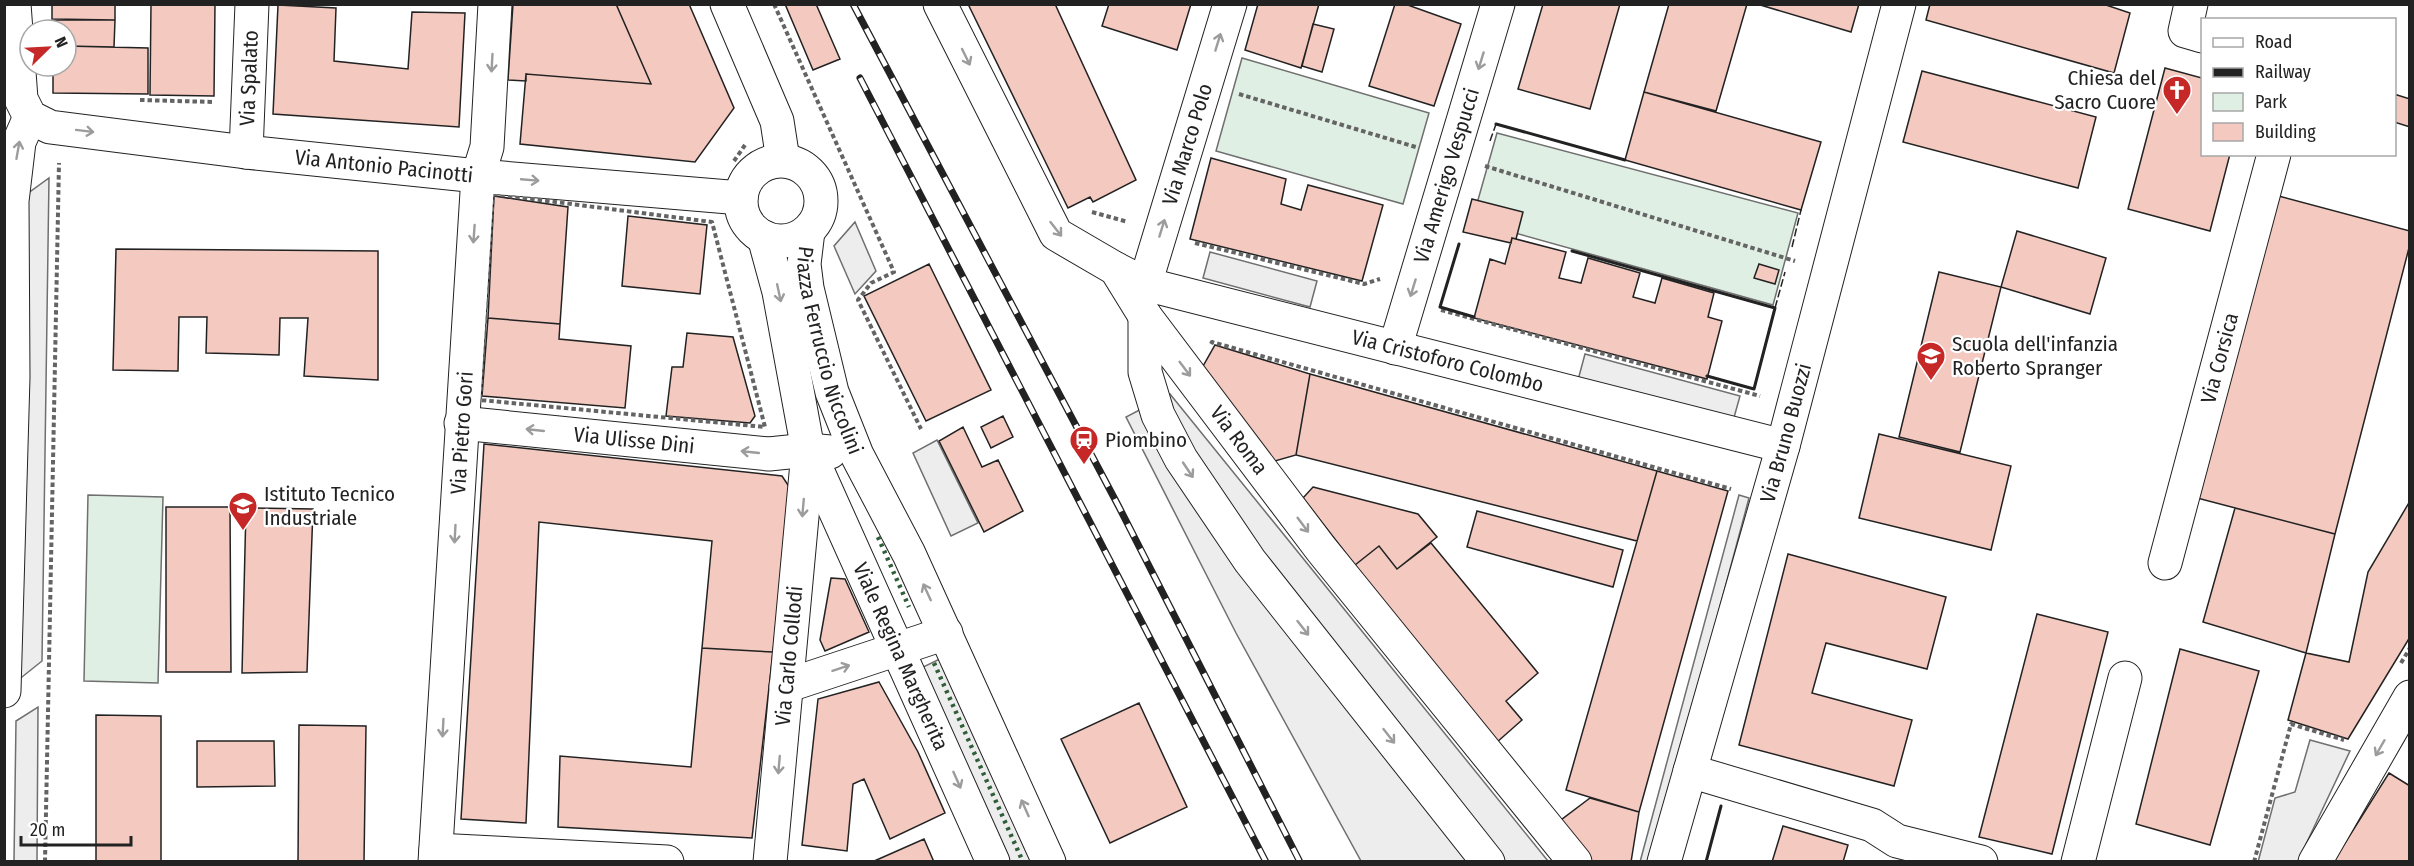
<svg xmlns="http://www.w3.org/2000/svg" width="2414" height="866" font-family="'Fira Sans Condensed',sans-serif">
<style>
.green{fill:#e0efe3;stroke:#6f6f6f;stroke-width:1.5}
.parking{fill:#ededed;stroke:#6f6f6f;stroke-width:1.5}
.building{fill:#f3c9c0;stroke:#222;stroke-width:1.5}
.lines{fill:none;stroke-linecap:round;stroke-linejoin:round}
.minor-casing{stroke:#222;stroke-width:35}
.path{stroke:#646464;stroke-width:4;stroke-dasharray:4.5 3;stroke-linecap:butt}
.minor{stroke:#fff;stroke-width:33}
.rail-casing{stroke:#222;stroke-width:7}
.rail{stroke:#fff;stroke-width:4.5;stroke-dasharray:14;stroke-linecap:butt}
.hedge{stroke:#2f5e38;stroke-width:4.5;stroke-dasharray:3 4.5;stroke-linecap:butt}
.fence{stroke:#222;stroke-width:1.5;stroke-dasharray:8 3;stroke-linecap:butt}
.wall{stroke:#222;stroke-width:3}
.oneway{stroke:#9c9c9c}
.labels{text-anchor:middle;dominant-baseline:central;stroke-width:4.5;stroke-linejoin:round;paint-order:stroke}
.street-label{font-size:21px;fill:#222;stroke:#fff}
.poi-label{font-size:21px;fill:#222;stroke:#fff;text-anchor:start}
</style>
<rect width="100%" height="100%" fill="#fff"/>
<!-- green -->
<path class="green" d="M1242,58L1429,113L1403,204L1216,151Z
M1497,133L1798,213L1773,305L1472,221Z
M88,495L163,497L158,683L84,681Z"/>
<!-- parking -->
<path class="parking" d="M49,178L42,661L17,681L27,194Z
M855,222L876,271L855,294L834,246Z
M1210,252L1317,281L1310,307L1203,278Z
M1585,354L1740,396L1733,421L1578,380Z
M1170,394L1548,861H1361L1236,633L1126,417Z
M937,440L978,523L951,536L913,453Z
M1739,495L1749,498L1652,861L1640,862Z
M948,655L1040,861H1007L921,668Z
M38,707L37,861H14L16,721Z
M2310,740L2350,751L2298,861L2258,862L2275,798L2295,792Z"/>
<!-- building -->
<path class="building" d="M52,4H115V20L52,19Z
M151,4H215L214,96L150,95Z
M513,4H616L651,84L526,74V81L508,80Z
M616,4H689L734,108L695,162L520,144L526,74L651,84Z
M785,4H816L840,59L813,70Z
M968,4H1055L1136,180L1093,202L1090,197L1068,208Z
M1109,4H1191L1177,50L1102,26Z
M1258,4H1319L1301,68L1245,50Z
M1395,4H1405L1461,24L1434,106L1369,86Z
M1543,4H1620L1590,109L1518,89Z
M1669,4H1747L1716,111L1644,92Z
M1757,4H1859L1851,32Z
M1930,4H2103L2130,13L2114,73L1926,20Z
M278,5L336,8L334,61L408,69L412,12L465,13L459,127L273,114Z
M54,20H115L114,47L66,46V30H54Z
M1313,24L1334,29L1322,72L1302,66Z
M66,46L148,48V94L53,93V66H66Z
M2165,68L2202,78V154H2230L2210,231L2128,209Z
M1922,71L2096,117L2078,188L1903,142Z
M1644,92L1821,142L1801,210L1625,160Z
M2394,94L2410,99V127L2394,122Z
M1211,158L1286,179L1281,204L1301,210L1308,185L1383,205L1362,281L1190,239Z
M2275,195L2410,231V244L2335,534L2197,498Z
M494,196L568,207L560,324L488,318Z
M1472,199L1523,212L1516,239L1512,238L1511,243L1463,232Z
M628,216L707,225L700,294L622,286Z
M2017,231L2106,258L2090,314L2001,287Z
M1512,238L1566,252L1559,278L1581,283L1588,258L1640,273L1633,297L1655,303L1662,278L1714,293L1708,317L1722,321L1707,379L1474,318L1490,259L1505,264Z
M116,249L378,251V380L304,376L308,318H280L279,355L206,353L207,317H179L178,371L113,370Z
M929,264L991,390L926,421L864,296Z
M1759,264L1779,270L1775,284L1754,278Z
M1939,272L2001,287L1960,452L1899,437Z
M488,318L560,324L559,339L631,346L625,408L482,396Z
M687,333L733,337L755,416L750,423L666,416L672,367H683Z
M1215,345L1310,374L1296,455L1275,461L1202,368Z
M1310,374L1657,471L1637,541L1296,455Z
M1003,416L1013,437L991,448L981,427Z
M963,427L982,467L998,460L1023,511L984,532L939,441Z
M1879,434L2011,466L1991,550L1859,518Z
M484,444L782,476L790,488L773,652L702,648L712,541L539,522L526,823L461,819Z
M1657,471L1728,491L1639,812L1566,790Z
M1313,487L1418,514L1437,537L1397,569L1379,546L1355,565L1303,498Z
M2410,501V637L2348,739L2288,720L2306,653L2349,662L2368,572Z
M166,507H230L231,672H166Z
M246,508L313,509L307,672L242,673Z
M2235,508L2335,534L2306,653L2203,622Z
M1477,511L1623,550L1613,587L1467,547Z
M1431,543L1538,673L1506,701L1522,720L1496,743L1355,565L1379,546L1397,569Z
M1788,554L1946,597L1927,669L1826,643L1812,693L1912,720L1894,786L1739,745Z
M831,578L845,579L869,632L825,651L820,640Z
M2037,614L2108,632L2052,854L1979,837Z
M702,648L773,652L752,838L558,827L560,756L691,767Z
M2180,649L2259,671L2210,845L2136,824Z
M879,682L918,752L945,813L890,839L864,779L853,784L847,851L802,845L818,699Z
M1139,703L1187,807L1110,843L1061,739Z
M96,715L161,716V862H96Z
M299,725L366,726L364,862H298Z
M197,741H274L275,786L197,787Z
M2389,773L2410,786V862H2333Z
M1590,798L1639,812L1631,862H1588L1557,823Z
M1783,826L1848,845L1843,862H1772Z
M924,839L934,862H872Z"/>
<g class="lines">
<!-- minor casing -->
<g class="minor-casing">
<g id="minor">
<path id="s1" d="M14,4L21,99L30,117L50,127L246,152L478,176L741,198"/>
<path d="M727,4L777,121L783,160"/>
<path id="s2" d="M940,4L1056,234L1116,269L1145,316L1321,549L1575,862"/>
<path d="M2191,4L2185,31L2202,36"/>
<path id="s3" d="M246,152L252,4"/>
<circle cx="781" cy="201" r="40"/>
<path id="s4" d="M808,231L804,264L807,288L832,392L857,455L909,554L1049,862"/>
<path id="s5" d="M764,237L779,292L808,450L993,862"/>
<path id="s6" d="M1116,269L1145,284L1783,446"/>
<path id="s7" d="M1145,284L1230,4"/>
<path d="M1145,316V372L1158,415L1181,459L1250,561L1488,862"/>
<path id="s8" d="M1395,348L1498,4"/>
<path id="s9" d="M461,423L769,454L808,450L830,452"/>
<path id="s10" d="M2165,563L2274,154"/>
<path d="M786,686L946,633"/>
<path d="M4,691L13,377L12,201L19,142L30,117"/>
<path d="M1690,771L1872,825L1897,841L1981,862"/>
<path d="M436,850L667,862"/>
<path id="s11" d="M435,862L478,176L487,147L495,4"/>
<path id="s12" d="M770,862L808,452"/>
<path id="s13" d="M1664,862L1783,446L1899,4"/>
<path d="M2078,862L2125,678"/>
<path d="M2315,862L2410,697"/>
</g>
</g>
<!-- path -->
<path class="path" d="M774,4L894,272L871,283L858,300L921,429
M1239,94L1419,148
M140,100L214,102
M734,161L745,145
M1485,166L1795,261
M493,194L712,222L765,427L480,400Z
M1092,212L1128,222
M1195,243L1364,284L1380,279
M1441,310L1760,396
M1211,344L1212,342L1731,489
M2401,663L2410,648
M45,862L59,163
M2254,862L2291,724L2344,740"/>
<!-- minor -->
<use href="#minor" class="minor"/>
<!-- rail casing -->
<g class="rail-casing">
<path id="rail" d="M853,4L1119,507L1300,862
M860,78L1266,862"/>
</g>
<!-- rail -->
<use href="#rail" class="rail"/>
<!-- hedge -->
<path class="hedge" d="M878,537L909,607
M934,663L1023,862"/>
<!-- fence -->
<path class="fence" d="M1490,141L1496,124
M1792,247L1801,210
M1775,308L1785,272"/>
<!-- wall -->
<path class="wall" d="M1496,124L1625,160
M1459,244L1440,307L1474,317
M1572,251L1775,308L1754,389L1707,376
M1706,862L1721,806"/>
</g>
<!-- one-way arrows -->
<defs><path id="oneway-shaft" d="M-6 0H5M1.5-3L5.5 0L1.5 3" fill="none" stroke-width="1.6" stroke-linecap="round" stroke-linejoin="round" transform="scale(1.5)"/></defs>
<g class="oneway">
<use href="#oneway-shaft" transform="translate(1218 42) rotate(-73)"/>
<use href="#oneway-shaft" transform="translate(966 57) rotate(64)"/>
<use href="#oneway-shaft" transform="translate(1481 61) rotate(107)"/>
<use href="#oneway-shaft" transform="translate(492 63) rotate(93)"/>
<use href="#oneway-shaft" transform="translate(85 131) rotate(7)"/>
<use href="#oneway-shaft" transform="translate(18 150) rotate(-80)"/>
<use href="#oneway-shaft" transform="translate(530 180) rotate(5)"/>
<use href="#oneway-shaft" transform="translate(1162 228) rotate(-73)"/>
<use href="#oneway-shaft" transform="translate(1056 229) rotate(52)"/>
<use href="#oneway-shaft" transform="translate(474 234) rotate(94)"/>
<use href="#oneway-shaft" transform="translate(1413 288) rotate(107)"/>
<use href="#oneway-shaft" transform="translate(779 293) rotate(78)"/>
<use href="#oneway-shaft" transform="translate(1185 369) rotate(53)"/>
<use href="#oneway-shaft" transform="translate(535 430) rotate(-174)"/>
<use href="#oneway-shaft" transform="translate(750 452) rotate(-174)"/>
<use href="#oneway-shaft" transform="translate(1188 470) rotate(56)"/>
<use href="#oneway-shaft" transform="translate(803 508) rotate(95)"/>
<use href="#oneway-shaft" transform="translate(1303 525) rotate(53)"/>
<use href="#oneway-shaft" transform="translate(455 534) rotate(93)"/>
<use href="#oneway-shaft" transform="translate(927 592) rotate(-115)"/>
<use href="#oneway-shaft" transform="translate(1303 628) rotate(52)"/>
<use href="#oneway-shaft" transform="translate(841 668) rotate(-18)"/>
<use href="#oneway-shaft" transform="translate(443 728) rotate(93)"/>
<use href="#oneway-shaft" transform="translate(1389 736) rotate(52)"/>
<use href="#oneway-shaft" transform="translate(2380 748) rotate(120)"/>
<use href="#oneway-shaft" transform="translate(779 765) rotate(95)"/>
<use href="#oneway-shaft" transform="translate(957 780) rotate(66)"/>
<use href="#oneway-shaft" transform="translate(1025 808) rotate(-114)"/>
</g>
<!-- icons -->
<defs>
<g id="church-pin" transform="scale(1.5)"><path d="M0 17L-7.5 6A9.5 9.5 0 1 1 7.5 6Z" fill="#c62828" stroke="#fff"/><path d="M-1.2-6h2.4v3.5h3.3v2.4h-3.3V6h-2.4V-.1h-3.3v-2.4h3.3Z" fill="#fff"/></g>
<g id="school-pin" transform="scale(1.5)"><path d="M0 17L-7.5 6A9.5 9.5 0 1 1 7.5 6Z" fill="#c62828" stroke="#fff"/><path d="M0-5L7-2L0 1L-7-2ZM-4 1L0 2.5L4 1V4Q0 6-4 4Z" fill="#fff"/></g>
<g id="station-pin" transform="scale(1.5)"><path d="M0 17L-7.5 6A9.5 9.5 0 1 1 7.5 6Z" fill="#c62828" stroke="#fff"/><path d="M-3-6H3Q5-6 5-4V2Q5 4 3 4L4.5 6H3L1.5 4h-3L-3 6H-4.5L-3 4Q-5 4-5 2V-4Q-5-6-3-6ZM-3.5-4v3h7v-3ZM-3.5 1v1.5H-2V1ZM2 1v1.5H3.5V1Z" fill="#fff"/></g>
</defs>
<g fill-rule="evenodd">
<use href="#church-pin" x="2177" y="90"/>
<use href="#school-pin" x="1931" y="356"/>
<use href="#station-pin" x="1084" y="440"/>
<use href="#school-pin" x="243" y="506"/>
</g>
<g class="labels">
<!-- street labels -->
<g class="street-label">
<text stroke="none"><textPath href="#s3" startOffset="74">Via Spalato</textPath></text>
<text stroke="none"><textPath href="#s7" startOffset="146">Via Marco Polo</textPath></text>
<text stroke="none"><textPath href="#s1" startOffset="474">Via Antonio Pacinotti</textPath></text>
<text stroke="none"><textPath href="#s8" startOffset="180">Via Amerigo Vespucci</textPath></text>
<text stroke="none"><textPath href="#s4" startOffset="123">Piazza Ferruccio Niccolini</textPath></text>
<text stroke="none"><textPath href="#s10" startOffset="212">Via Corsica</textPath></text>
<text stroke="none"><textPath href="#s6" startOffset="345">Via Cristoforo Colombo</textPath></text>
<text stroke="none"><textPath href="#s11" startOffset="430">Via Pietro Gori</textPath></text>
<text stroke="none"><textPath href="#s13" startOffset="446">Via Bruno Buozzi</textPath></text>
<text stroke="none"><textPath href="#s9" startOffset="174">Via Ulisse Dini</textPath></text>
<text stroke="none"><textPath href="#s2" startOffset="538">Via Roma</textPath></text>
<text stroke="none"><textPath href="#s5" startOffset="444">Viale Regina Margherita</textPath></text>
<text stroke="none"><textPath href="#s12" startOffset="207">Via Carlo Collodi</textPath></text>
</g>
<!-- poi labels -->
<g class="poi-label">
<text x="2156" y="78" text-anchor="end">Chiesa del<tspan x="2156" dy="24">Sacro Cuore</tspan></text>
<text x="1952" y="344">Scuola dell'infanzia<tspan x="1952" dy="24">Roberto Spranger</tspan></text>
<text x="1105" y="440">Piombino</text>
<text x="264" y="494">Istituto Tecnico<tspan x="264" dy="24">Industriale</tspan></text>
</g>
</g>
<!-- border -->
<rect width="2414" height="866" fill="none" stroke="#222222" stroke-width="12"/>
<!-- legend -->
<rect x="2201" y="18" width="195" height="138" fill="#ffffff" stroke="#a7a7a7" stroke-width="1.5"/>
<rect x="2213" y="38" width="30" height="9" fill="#ffffff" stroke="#a7a7a7" stroke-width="1.5"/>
<text x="2255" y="48" font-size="18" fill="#222222">Road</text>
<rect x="2213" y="68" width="30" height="9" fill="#222222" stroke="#a7a7a7" stroke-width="1.5"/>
<text x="2255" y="78" font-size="18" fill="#222222">Railway</text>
<rect x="2213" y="93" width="30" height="18" fill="#e0efe3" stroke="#a7a7a7" stroke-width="1.5"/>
<text x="2255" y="108" font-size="18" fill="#222222">Park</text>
<rect x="2213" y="123" width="30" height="18" fill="#f3c9c0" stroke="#a7a7a7" stroke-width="1.5"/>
<text x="2255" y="138" font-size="18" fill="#222222">Building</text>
<!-- north arrow -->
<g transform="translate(48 48) rotate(66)"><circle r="28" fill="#ffffff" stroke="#a7a7a7" stroke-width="1.5"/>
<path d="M0-4.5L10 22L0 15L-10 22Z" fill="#c62828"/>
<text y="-9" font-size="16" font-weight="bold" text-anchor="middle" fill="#222222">N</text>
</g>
<!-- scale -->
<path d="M21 836v9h110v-9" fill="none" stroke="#222222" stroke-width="3"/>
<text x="30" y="836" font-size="18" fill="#222222" stroke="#ffffff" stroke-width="4.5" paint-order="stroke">20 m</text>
</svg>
